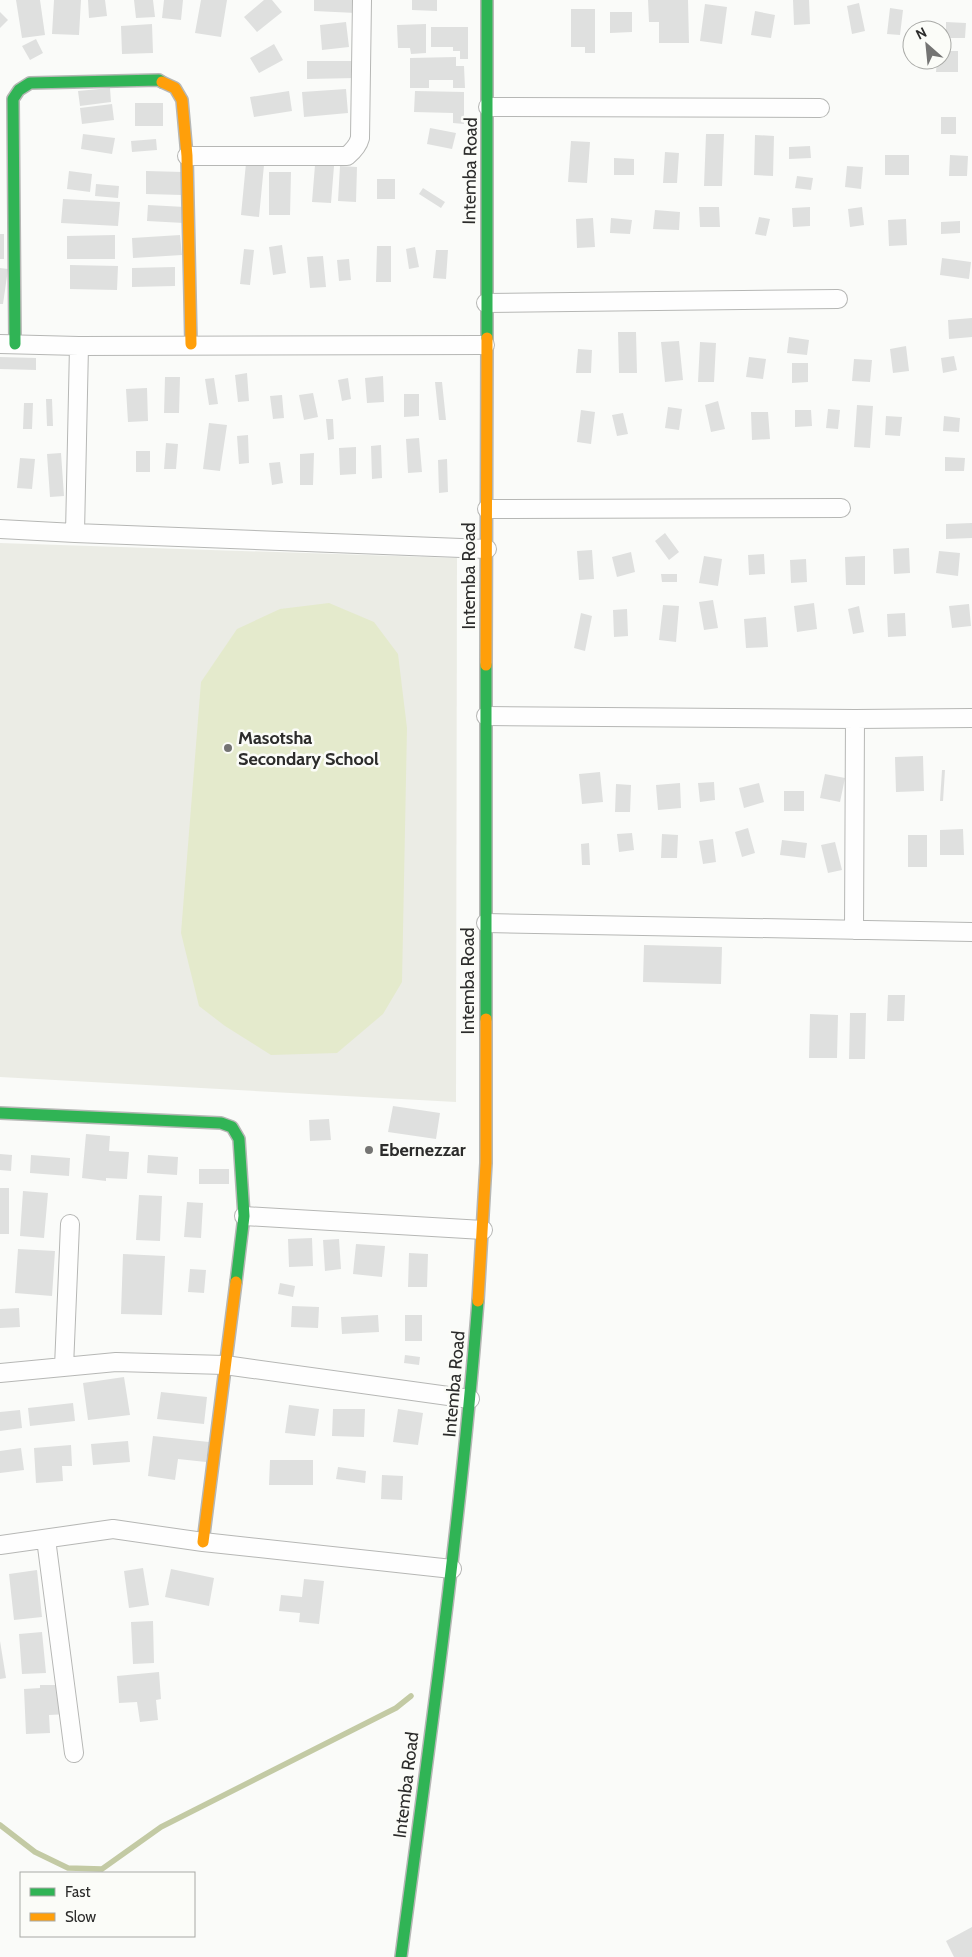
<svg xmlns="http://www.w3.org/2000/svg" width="972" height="1957" font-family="Cabin,sans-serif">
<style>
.built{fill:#ebece5}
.green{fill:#e4eacc}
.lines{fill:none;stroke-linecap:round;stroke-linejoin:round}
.stream{stroke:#c3caa4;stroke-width:5.5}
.building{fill:#dfe0df}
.street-casing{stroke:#b6b7b5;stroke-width:20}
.fast-casing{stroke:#b6b7b5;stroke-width:14}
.slow-casing{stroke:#b6b7b5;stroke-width:14}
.street{stroke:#fefefe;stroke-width:18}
.fast{stroke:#30b455;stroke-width:11}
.slow{stroke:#ff9f0a;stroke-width:11}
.poi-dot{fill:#747473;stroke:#fbfcf8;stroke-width:2}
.labels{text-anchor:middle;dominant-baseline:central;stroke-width:5;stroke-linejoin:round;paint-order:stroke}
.street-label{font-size:18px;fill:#2c2c2b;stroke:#fbfcf8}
.poi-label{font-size:18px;font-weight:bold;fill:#2c2c2b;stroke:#fbfcf8;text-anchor:start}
</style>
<rect width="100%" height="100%" fill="#fafbf9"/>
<!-- built -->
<path class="built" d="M0,543L457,558L456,1102L0,1077Z"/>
<!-- green -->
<path class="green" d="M329,603L374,622L398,654L407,728L402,982L383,1014L337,1053L271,1055L225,1026L199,1006L181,933L201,682L237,629L280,609Z"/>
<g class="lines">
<!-- stream -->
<path class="stream" d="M0,1825L35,1852L68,1868L102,1869L161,1827L396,1708L411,1696"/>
</g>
<!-- building -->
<path class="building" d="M16,0H40L45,35L22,38Z
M54,0H81L79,35L52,34Z
M88,0H105L107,16L89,18Z
M134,0H153L155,17L136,18Z
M164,0H183L181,20L162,18Z
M201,0H227L221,37L195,33Z
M264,0H272L282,12L257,32L244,17Z
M314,0H357L356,13L314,11Z
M412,0H437V11L412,10Z
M648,0H688L689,43H659V22H649Z
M793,0H809L810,24L794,25Z
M859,3L865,31L852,34L847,6Z
M705,4L727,7L722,44L700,41Z
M890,8L903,10L900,35L887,34Z
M571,9H595V53H585V47H571Z
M755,11L775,15L771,38L751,35Z
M0,12L8,20L0,28Z
M610,12H632V32L610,33Z
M346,22L349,47L322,50L320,25Z
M946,22L966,23L965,38H946Z
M152,24L153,53L122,54L121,26Z
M426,24V53L411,54L410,48H398L397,25Z
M431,27H468V59H460V51H453V47H431Z
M36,39L43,53L30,60L22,46Z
M274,44L283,60L259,73L250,58Z
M942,51H958V72H936L937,60H942Z
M456,57V66H464L465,88H453V80H429V88H410V58Z
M307,61H356V78L307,79Z
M110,88L111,102L80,106L78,91Z
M346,89L348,113L304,117L302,92Z
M289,91L292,111L254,117L250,97Z
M415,91L464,92V124L453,123V113L414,112Z
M135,103H163V126H135Z
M112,104L114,120L82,124L80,108Z
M941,117H956V134H941Z
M430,128L456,133L452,149L427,144Z
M83,134L115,138L112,154L81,149Z
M706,134H724L722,186H704Z
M755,135L774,136L773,176L754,175Z
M156,139L157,150L132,152L131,141Z
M571,141L590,142L587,183L568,182Z
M810,146L811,158L789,159V147Z
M665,152L679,153L677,183H663Z
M885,155H909V175H885Z
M950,155L968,156L967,176H949Z
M614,158L634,159V175H614Z
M246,163L264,165L259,217L241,215Z
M315,165L334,166L331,203L312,202Z
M340,166L357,167L356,202L338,201Z
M847,166L863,167L861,189L845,187Z
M69,171L92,174L90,192L67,189Z
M146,171L183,172L182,195L146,194Z
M269,172H291L290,215H269Z
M797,176L813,178L811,190L795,188Z
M377,179H395V199H377Z
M96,184L119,186L118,198L95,196Z
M423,188L445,202L441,208L419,194Z
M63,199L120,202L118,226L61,223Z
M148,205L185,207L184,223L147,221Z
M699,207H719L720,227H700Z
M810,207V226L793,227L792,208Z
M862,207L864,225L850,227L848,209Z
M655,210L680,212L679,230L653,229Z
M759,217L770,219L766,236L755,234Z
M593,218L595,247L577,248L576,219Z
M611,218L632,220L630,234L610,233Z
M906,219L907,245L889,246L888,220Z
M960,221V233L941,234V222Z
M0,234H4V259H0Z
M115,235V259H67V236Z
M180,235L182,255L133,258L132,238Z
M282,245L286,273L273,275L269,247Z
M377,246H391V282H376Z
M415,247L419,267L409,269L406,249Z
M244,249L254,250L250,285L240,284Z
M436,250H448L446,279L433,278Z
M323,256L326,287L310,288L307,257Z
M942,258L971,262L969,279L940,275Z
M349,259L351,280L339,281L337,260Z
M70,265L118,266L117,290L70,289Z
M175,267V286L132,287V268Z
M0,268L8,269L3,304H0Z
M972,318V337L949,339L948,320Z
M618,332H636L637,373H619Z
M789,337L809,340L807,355L787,353Z
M679,341L683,380L665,382L661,342Z
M700,342L716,343L714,382H698Z
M906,346L909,371L893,373L890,349Z
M578,349L592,350L591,373H576Z
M954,356L957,370L943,373L941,358Z
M0,357L36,358V370L0,369Z
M749,357L766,359L763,379L746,377Z
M854,359L872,360L870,382L852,381Z
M792,363H808V382L792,383Z
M247,373L249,401L238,402L235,375Z
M383,376L384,402L367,403L365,378Z
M165,377H180L179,413H164Z
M214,378L218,404L209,405L205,379Z
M348,378L351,399L342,401L338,380Z
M435,382H442L446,420H439Z
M147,388L148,421L128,422L126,389Z
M313,393L318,417L304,420L299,395Z
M404,394H419V416L404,417Z
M282,395L284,418L273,419L270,396Z
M46,399H52L53,426H47Z
M718,401L725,429L711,432L705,405Z
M24,403H33L32,429H23Z
M857,405L873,406L870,448L854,447Z
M668,407L682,409L679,430L665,428Z
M828,409L840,410L838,429L826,428Z
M581,410L595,412L591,444L577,442Z
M795,410H811L812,426L795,427Z
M751,412H768L770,439L752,440Z
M623,413L628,434L617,436L612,415Z
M886,416L902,417L900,436L885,435Z
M944,416L960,418L959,432L943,431Z
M326,419H333L334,439L328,440Z
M209,423L227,425L220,471L203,469Z
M248,435L249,463L239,464L237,436Z
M419,438L422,472L408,473L406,439Z
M166,443L178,444L176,469H164Z
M381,445L382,478L372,479L371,446Z
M356,447V474L340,475L339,448Z
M136,451H150V472H136Z
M61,453L64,496L50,497L47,454Z
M314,453L313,485H300V454Z
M945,457L965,458L964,471H945Z
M20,458L35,459L32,489L17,488Z
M447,459L448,492L439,493L438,460Z
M280,462L283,483L272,485L269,463Z
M972,523V538L946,539V524Z
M665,533L679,552L669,560L655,541Z
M909,548L910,573L894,574L893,549Z
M592,550L594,579L579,580L577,551Z
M939,551L960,553L958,576L936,573Z
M631,552L635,572L617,577L612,557Z
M764,554L765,574L749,575L748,555Z
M704,556L722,559L718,586L699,583Z
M865,556V585H846L845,557Z
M806,559L807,582L791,583L790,560Z
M661,574H677V582H662Z
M713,600L718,628L704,630L699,602Z
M814,603L817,629L797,632L794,606Z
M969,604L971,626L952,628L949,606Z
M663,605L679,606L676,642L659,640Z
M859,606L864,632L853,634L848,609Z
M627,609L628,636L614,637L613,610Z
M581,613L592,616L585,651L574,648Z
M905,613L906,636L888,637L887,614Z
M766,617L768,647L746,648L744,619Z
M923,756L924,791L896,792L895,757Z
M942,770H945L943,801H940Z
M600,772L603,802L582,804L579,774Z
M825,774L845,778L840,802L820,798Z
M714,782L715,800L700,802L698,783Z
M680,783L681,808L658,810L656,785Z
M759,783L764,802L744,808L739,788Z
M616,784L631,785L630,812H615Z
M784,791H804V811H784Z
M748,828L755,853L742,857L735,832Z
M963,829L964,855H940V830Z
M632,833L634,850L619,852L617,834Z
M662,834L678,835L677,858H661Z
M908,835H927V867H908Z
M713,839L716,862L703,864L699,841Z
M782,840L807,843L805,858L780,855Z
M835,842L842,870L828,873L821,845Z
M589,843L590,865H582L581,844Z
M644,945L722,947L721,984L643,982Z
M888,995H905L904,1021H887Z
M850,1013H866L865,1059H849Z
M810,1014L838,1015L837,1058H809Z
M393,1106L440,1113L436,1139L388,1132Z
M329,1119L331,1140L310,1141L309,1120Z
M86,1134L110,1136L109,1151L129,1152L127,1179L106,1178V1181L82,1178Z
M0,1154L12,1155L11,1171L0,1170Z
M31,1155L70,1158L69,1176L30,1173Z
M148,1155L178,1157L177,1175L147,1173Z
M199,1169H229V1184H199Z
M0,1188H9V1234H0Z
M23,1191L48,1193L44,1238L20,1236Z
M139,1195L162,1196L160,1241L136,1240Z
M187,1202L203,1203L201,1238L184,1237Z
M312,1238L313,1266L289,1267L288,1239Z
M339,1239L341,1269L325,1271L323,1240Z
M356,1244L385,1246L382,1277L353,1274Z
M18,1249L55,1251L52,1296L15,1293Z
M409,1253L428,1254L427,1287H408Z
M123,1254L165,1256L162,1315L121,1314Z
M190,1269L206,1270L204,1293L188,1292Z
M280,1283L295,1286L293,1297L278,1294Z
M292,1306L319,1307L318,1328L291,1327Z
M19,1308L20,1327L0,1328V1309Z
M378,1315L379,1332L342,1334L341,1317Z
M405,1315H422V1341H405Z
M405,1355L420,1357L419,1365L404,1363Z
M124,1377L130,1415L88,1420L83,1383Z
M161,1392L207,1397L204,1424L157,1419Z
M73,1403L75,1421L30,1426L28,1408Z
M289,1405L319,1409L315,1436L285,1433Z
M333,1409H365L364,1437L332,1436Z
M398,1409L423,1413L418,1445L393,1442Z
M20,1410L22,1428L0,1431V1412Z
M153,1436L209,1442L206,1462L178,1459L175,1480L148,1476Z
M128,1441L130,1462L93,1465L91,1444Z
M71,1445L72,1466H62L63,1481L36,1483L34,1448Z
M21,1448L24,1470L0,1473V1451Z
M270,1460H313V1485H269Z
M338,1467L366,1471L365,1483L336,1479Z
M382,1475L403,1476L402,1500L381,1499Z
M143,1568L149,1605L129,1608L124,1571Z
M171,1569L214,1578L209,1606L165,1597Z
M37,1570L42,1617L14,1620L9,1574Z
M304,1579L324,1581L319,1624L299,1622L300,1613L279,1611L281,1595L302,1597Z
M153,1621L154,1663L133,1664L131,1622Z
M42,1632L46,1673L22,1674L19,1634Z
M0,1641L6,1678L0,1679Z
M159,1672L161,1699L156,1700L158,1720L140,1722L137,1702L119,1703L117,1676Z
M40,1685H70L69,1714L49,1715L50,1733L26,1734L24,1689L40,1688Z
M972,1927V1957H954L946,1941Z"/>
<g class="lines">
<!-- street casing -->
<g class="street-casing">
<path id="street" d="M488,107L820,108
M187,156H347C353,151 358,146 360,138L362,0
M486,303L838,299
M0,344L79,346L485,345
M79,346L75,533L487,549
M487,509L841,508
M0,529L75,533
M486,716L855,719L972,718
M486,923L972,932
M854,930L855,719
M244,1216L483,1230
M64,1367L70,1224
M0,1373L116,1362L225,1365L470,1399
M46,1539L74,1753
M0,1545L113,1529L203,1542L452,1569"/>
</g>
<!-- fast casing -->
<g class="fast-casing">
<path id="fast" d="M487,338V0
M15,344L13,99L19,90L30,83L159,80L162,82
M486,1019V665
M0,1113L221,1123L232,1127L239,1139L244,1216L236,1282
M401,1957C430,1739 461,1520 478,1301"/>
</g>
<!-- slow casing -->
<g class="slow-casing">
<path id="slow" d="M162,82L175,88L182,100L187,156L191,344
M486,665L487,338
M478,1301L486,1163V1019
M203,1542L236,1282"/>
</g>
<!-- street -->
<use href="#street" class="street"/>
<!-- fast -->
<use href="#fast" class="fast"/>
<!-- slow -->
<use href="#slow" class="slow"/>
</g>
<!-- markers -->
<g class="poi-dot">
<circle cx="228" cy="748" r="5"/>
<circle cx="369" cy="1150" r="5"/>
</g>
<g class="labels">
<!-- street labels -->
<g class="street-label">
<text transform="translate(470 171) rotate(-89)">Intemba Road</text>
<text transform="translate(469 576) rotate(-90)">Intemba Road</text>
<text transform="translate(468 981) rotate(-90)">Intemba Road</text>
<text transform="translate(454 1384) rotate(-85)">Intemba Road</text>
<text transform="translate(406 1785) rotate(-83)">Intemba Road</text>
</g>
<!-- poi labels -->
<g class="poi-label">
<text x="238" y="738">Masotsha<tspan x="238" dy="21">Secondary School</tspan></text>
<text x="379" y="1150">Ebernezzar</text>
</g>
</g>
<!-- legend -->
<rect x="20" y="1872" width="175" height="65" fill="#fbfcf8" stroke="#a8a9a6"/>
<rect x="30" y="1888" width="25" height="8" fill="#30b455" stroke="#a8a9a6"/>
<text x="65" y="1897" font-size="15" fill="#2c2c2b">Fast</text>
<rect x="30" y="1913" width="25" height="8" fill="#ff9f0a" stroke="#a8a9a6"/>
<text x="65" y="1922" font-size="15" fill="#2c2c2b">Slow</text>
<!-- north arrow -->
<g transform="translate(927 45) rotate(333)"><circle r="24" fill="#fbfcf8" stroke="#a8a9a6"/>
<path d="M0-4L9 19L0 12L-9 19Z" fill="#747473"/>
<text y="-8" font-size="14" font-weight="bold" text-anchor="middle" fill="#2c2c2b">N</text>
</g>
</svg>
